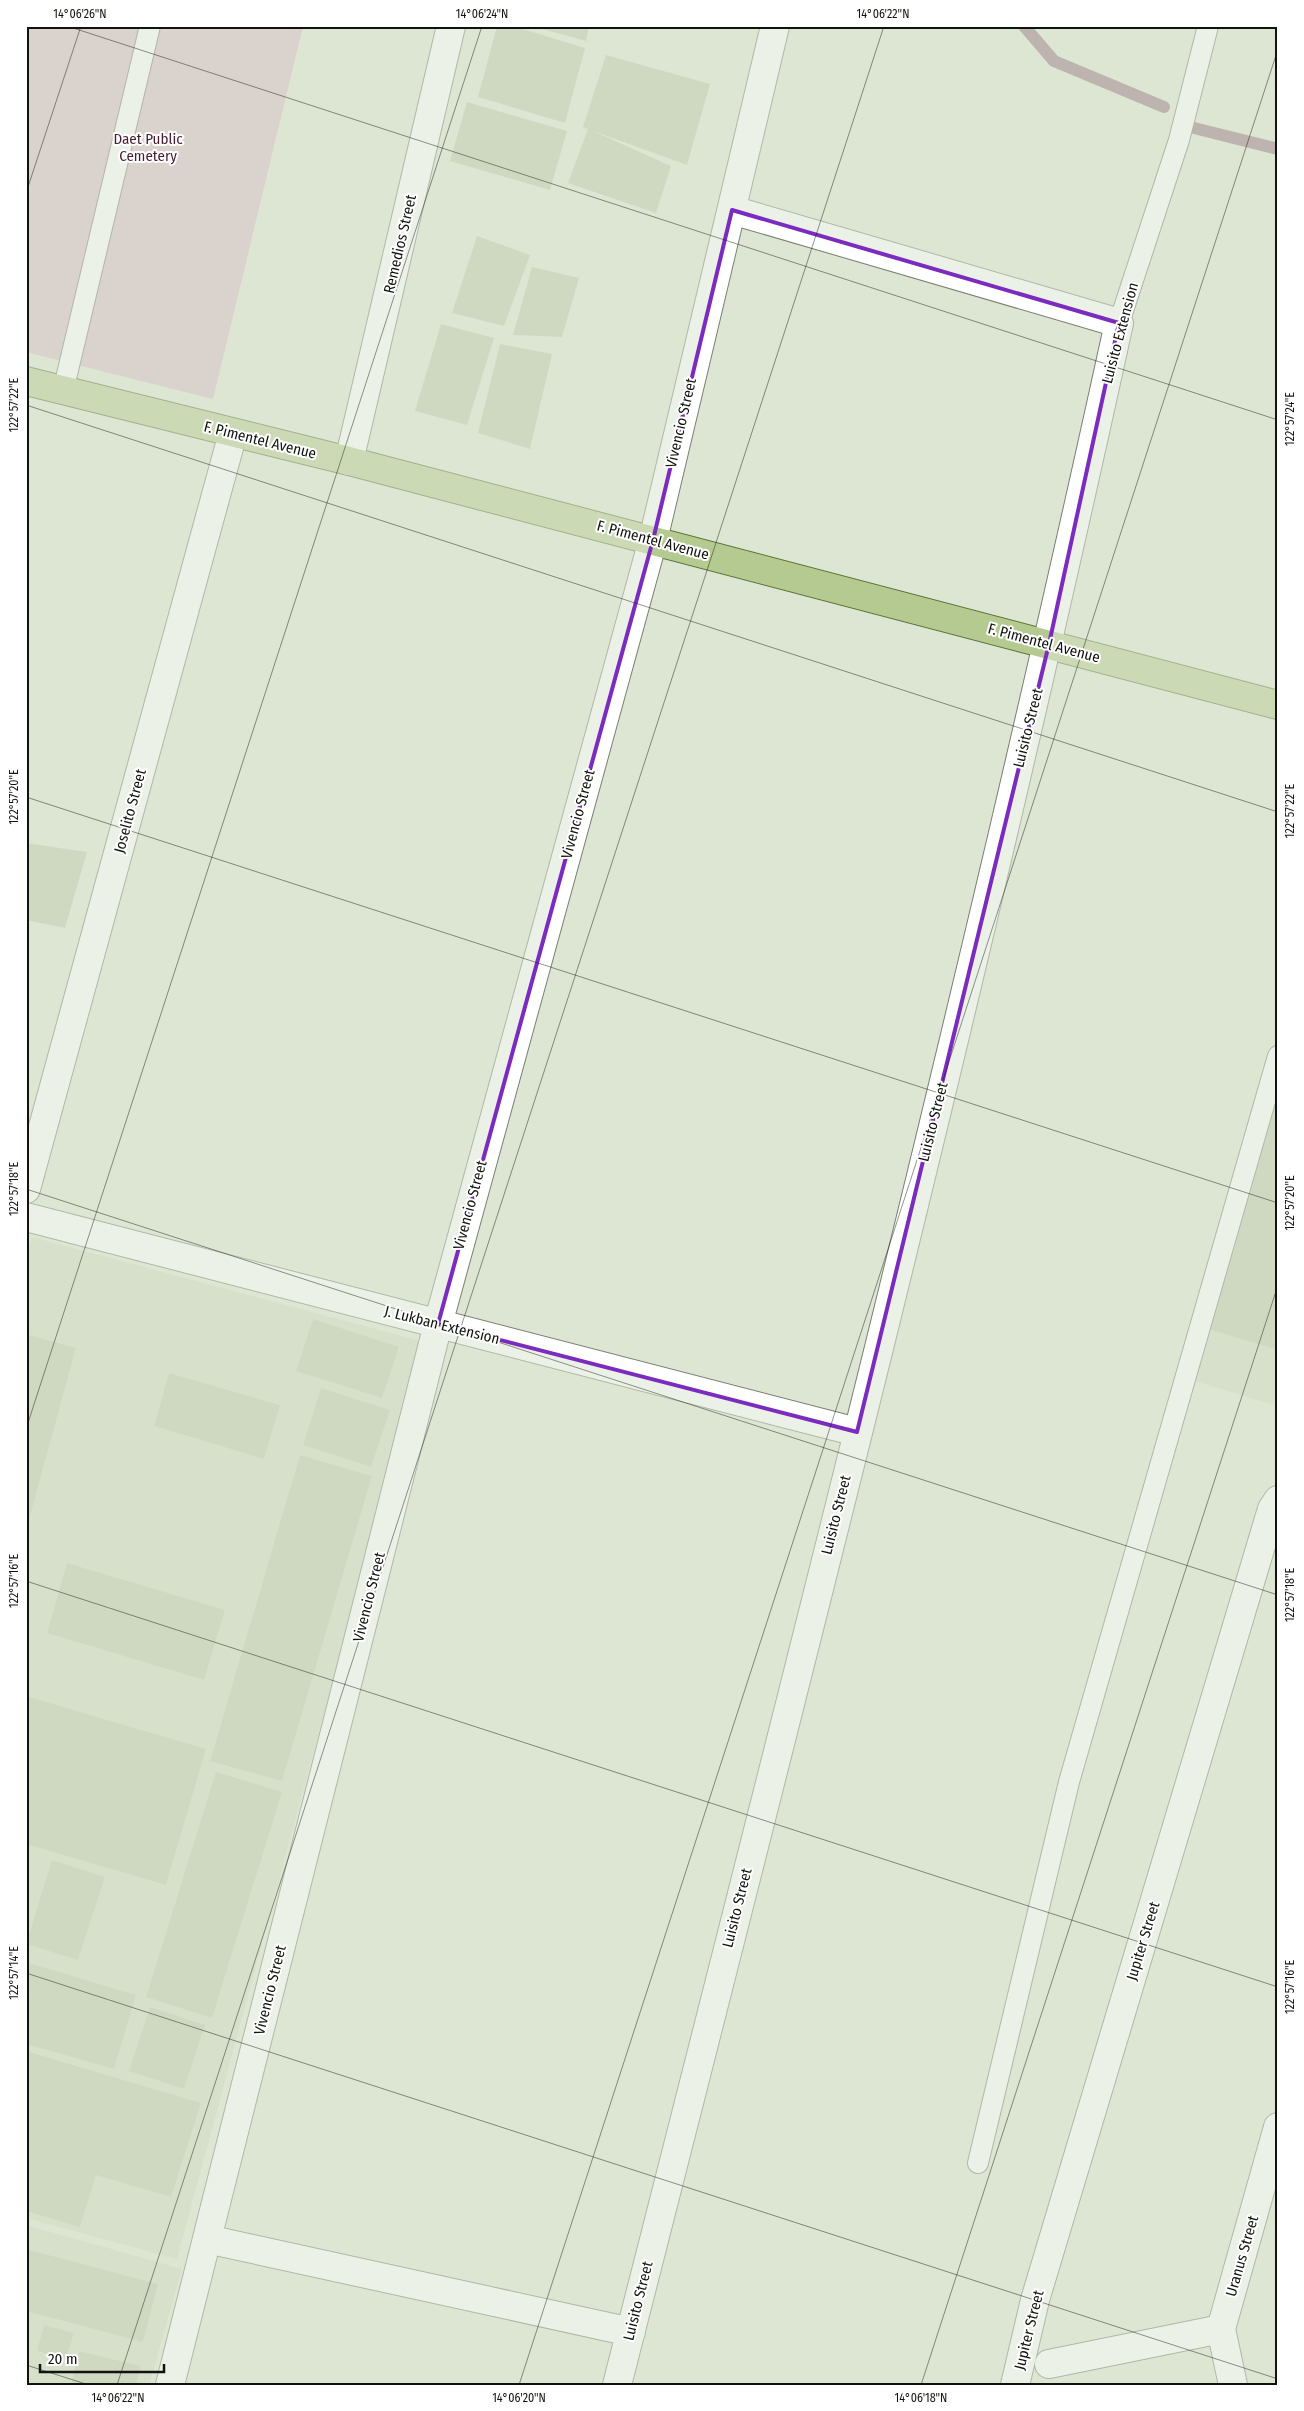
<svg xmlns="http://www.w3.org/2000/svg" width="1304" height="2411" font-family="'Fira Sans Condensed',sans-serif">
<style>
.built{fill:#d0dac2}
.green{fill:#d8bac4}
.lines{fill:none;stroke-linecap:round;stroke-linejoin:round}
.stream{stroke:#997984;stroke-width:12}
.building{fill:#bfcbae}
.lane-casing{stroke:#7a8070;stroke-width:22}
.street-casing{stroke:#7a8070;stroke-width:30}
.secondary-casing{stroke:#7a8070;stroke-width:30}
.primary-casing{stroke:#5c7333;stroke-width:30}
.lane{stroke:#fff;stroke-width:20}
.street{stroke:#fff;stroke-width:28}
.secondary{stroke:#fff;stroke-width:28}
.primary{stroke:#b5ca91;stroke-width:28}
.marked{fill:none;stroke:#7b2cbf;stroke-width:4;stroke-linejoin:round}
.ticks{fill:none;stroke:#11140e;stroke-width:1;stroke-opacity:0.45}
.labels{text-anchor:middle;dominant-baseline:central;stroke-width:4;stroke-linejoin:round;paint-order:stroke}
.park-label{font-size:15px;fill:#491c2f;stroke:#fff}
.street-label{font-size:15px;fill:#11140e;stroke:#fff}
.neatline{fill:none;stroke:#11140e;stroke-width:2}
.ticks-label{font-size:12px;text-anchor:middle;fill:#11140e}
</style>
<rect width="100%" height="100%" fill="#dde5d3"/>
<!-- built -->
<path class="built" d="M1278,1089V1406L1195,1381Z
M32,1237L424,1342L177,2259L26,2218V1259Z
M26,2225L182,2269L149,2385H26Z"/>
<!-- green -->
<path class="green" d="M26,26H303L213,399L26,352Z"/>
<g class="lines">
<!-- stream -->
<path class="stream" d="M1024,26L1054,61L1164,107
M1194,128L1278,149"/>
</g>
<!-- building -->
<path class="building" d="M497,26H513L585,48L565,123L478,97Z
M532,26H589L586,41Z
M606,55L710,84L687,165L593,131L671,166L656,213L568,183L588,129L583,127Z
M467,102L567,131L550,190L450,161Z
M477,236L530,255L504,326L452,313Z
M532,267L579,278L562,337L513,335Z
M441,324L494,338L467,425L415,411Z
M500,344L552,354L530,449L478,433Z
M26,843L87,852L65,928L26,920Z
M1278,1087V1350L1205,1328Z
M313,1319L399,1347L382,1398L296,1371Z
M26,1334L76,1348L27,1527H26Z
M169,1373L280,1405L264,1459L154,1426Z
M321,1388L390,1410L371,1467L303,1445Z
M300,1455L372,1476L282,1781L210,1761Z
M67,1563L225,1610L204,1680L47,1633Z
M26,1696L206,1749L166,1885L26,1844Z
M216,1772L282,1792L212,2018L146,1997Z
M52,1860L105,1877L78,1960L26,1944Z
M26,1962L136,1995L114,2069L26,2044Z
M150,2007L205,2025L184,2089L129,2071Z
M26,2051L201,2103L171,2197L96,2175L80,2227L26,2211Z
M26,2249L158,2284L143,2342L26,2311Z
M44,2325L74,2333L66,2359L37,2351Z
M79,2351L141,2366L136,2385H71Z"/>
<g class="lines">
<!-- lane casing -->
<g class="lane-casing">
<path id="lane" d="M1119,323L1179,140L1208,26
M63,391L150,26
M978,2163L1069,1782L1278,1056"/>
</g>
<!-- street casing -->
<g class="street-casing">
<path id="street" d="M349,461L451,26
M26,1217L857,1432
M207,2239L631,2332
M1049,2364L1221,2329
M170,2385L438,1324L653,540L775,26
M617,2385C792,1699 968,1014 1119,323L732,210
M1015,2385L1035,2300L1272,1509L1278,1500
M1233,2385L1221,2329L1278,2127"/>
</g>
<!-- secondary casing -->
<g class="secondary-casing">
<path id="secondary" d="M26,1189L233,433"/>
</g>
<!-- primary casing -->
<g class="primary-casing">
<path id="primary" d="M26,381L349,461L1278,705"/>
</g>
<!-- lane -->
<use href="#lane" class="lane"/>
<!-- street -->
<use href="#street" class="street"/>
<!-- secondary -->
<use href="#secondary" class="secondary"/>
<!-- primary -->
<use href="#primary" class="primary"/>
</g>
<!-- marked area -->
<path d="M0 0H1304V2411H0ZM732,210L1119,323L1049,644L857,1432L438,1324L653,540Z" fill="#dde5d3" fill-opacity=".55" fill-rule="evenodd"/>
<path class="marked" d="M732,210L1119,323L1049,644L857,1432L438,1324L653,540Z"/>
<!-- ticks -->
<path class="ticks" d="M67,26L1278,420M1273,26L1278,28M26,193L81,26M26,405L1278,812M26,797L1278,1203M26,1189L1278,1595M26,1429L482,26M26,1581L1278,1987M26,1973L1278,2379M26,2365L89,2385M117,2385L884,26M519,2385L1278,49M921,2385L1278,1285"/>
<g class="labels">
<!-- park labels -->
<g class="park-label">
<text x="148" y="139">Daet Public<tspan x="148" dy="17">Cemetery</tspan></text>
</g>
<!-- street labels -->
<g class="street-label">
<text transform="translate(400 244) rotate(-77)">Remedios Street</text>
<text transform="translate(1120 333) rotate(-75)">Luisito Extension</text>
<text transform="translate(681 423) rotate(-77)">Vivencio Street</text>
<text transform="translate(260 440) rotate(14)">F. Pimentel Avenue</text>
<text transform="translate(653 540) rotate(15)">F. Pimentel Avenue</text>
<text transform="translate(1044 643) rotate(15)">F. Pimentel Avenue</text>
<text transform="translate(1028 728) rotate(-76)">Luisito Street</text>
<text transform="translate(130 811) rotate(-75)">Joselito Street</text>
<text transform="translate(578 814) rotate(-75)">Vivencio Street</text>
<text transform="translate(933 1122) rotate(-76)">Luisito Street</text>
<text transform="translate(470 1205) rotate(-75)">Vivencio Street</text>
<text transform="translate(442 1325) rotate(14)">J. Lukban Extension</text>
<text transform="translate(836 1515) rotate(-76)">Luisito Street</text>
<text transform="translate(369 1597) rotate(-76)">Vivencio Street</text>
<text transform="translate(737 1908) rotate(-76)">Luisito Street</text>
<text transform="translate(1143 1941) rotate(-73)">Jupiter Street</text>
<text transform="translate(270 1990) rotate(-76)">Vivencio Street</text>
<text transform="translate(1242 2256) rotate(-74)">Uranus Street</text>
<text transform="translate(638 2301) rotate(-76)">Luisito Street</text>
<text transform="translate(1029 2330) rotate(-76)">Jupiter Street</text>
</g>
</g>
<!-- border -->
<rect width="1304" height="2411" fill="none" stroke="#ffffff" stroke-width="55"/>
<!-- scale -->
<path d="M40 2364v8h124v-8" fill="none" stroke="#11140e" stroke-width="2.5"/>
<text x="48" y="2364" font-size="15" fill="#11140e" stroke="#ffffff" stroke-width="4" paint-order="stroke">20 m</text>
<rect x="28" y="28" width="1248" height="2356" class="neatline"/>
<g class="ticks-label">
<text x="80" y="18">14°06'26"N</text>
<text x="482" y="18">14°06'24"N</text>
<text x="883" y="18">14°06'22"N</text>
<text transform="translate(14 405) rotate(-90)" y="4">122°57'22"E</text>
<text transform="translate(1290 419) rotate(-90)" y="4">122°57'24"E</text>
<text transform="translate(14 797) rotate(-90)" y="4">122°57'20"E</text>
<text transform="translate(1290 811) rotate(-90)" y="4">122°57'22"E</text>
<text transform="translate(14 1189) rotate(-90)" y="4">122°57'18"E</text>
<text transform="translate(1290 1203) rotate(-90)" y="4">122°57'20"E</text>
<text transform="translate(14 1581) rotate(-90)" y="4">122°57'16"E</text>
<text transform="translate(1290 1595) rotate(-90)" y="4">122°57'18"E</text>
<text transform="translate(14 1973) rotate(-90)" y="4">122°57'14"E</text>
<text transform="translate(1290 1987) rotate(-90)" y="4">122°57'16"E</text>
<text x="118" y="2402">14°06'22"N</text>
<text x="519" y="2402">14°06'20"N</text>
<text x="921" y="2402">14°06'18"N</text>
</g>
</svg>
